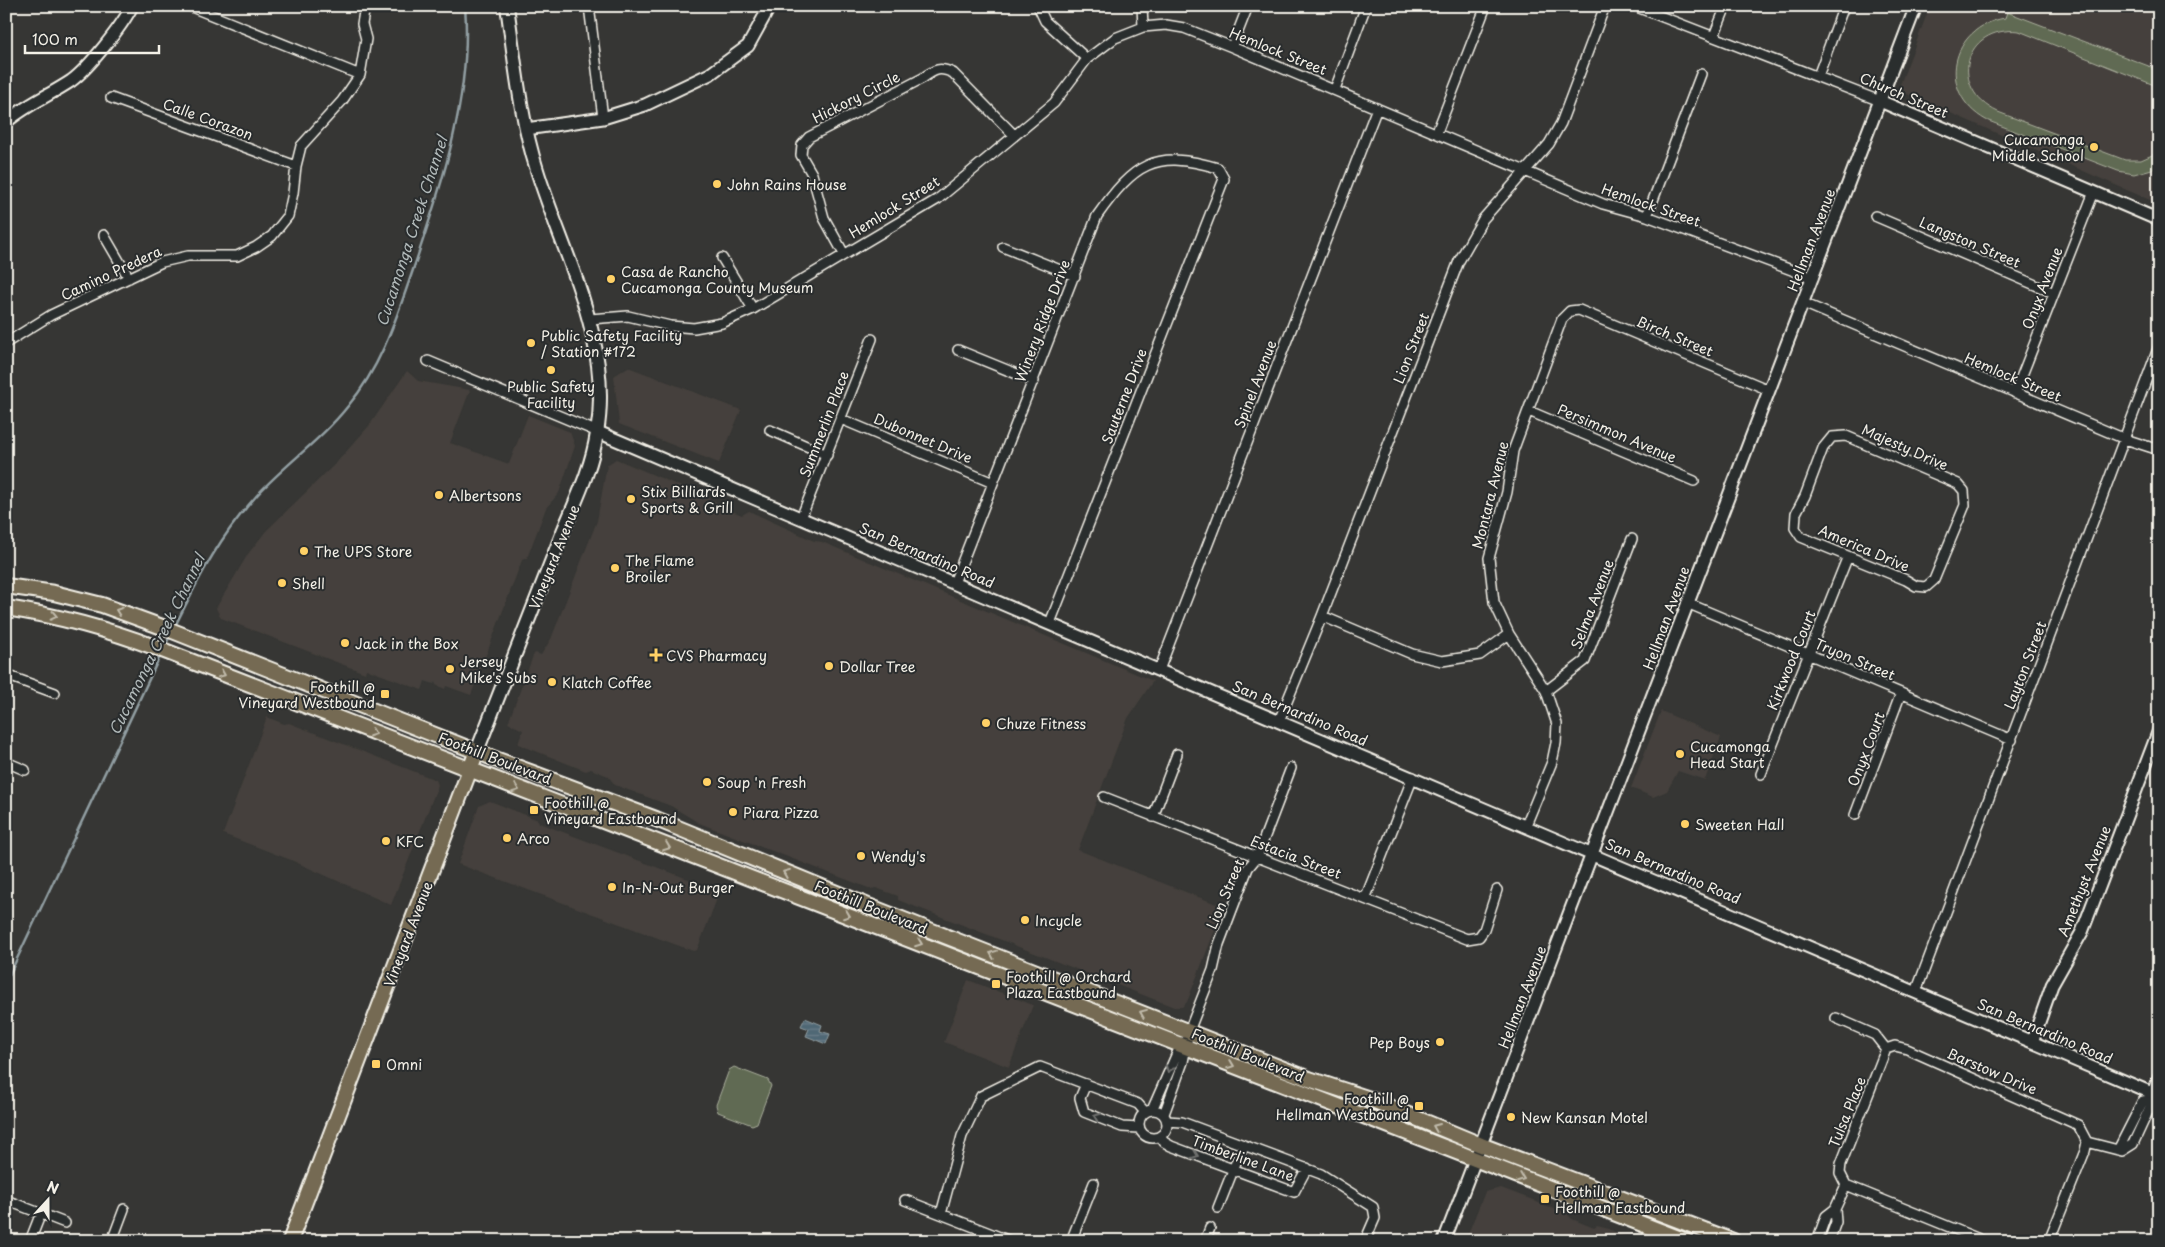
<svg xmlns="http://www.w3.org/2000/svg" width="2165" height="1247" font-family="'Playpen Sans',sans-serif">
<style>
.built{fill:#45403c}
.park{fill:#606b52;stroke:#aaae9d}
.water{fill:url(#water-rules);stroke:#929fa3}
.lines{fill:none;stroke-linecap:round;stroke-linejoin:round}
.stream{stroke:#929fa3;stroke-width:2.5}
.minor-casing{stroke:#f4f1e8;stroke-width:12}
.tertiary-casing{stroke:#f4f1e8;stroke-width:15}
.secondary-casing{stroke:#f4f1e8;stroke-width:16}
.primary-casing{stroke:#f4f1e8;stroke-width:18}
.minor{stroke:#2a2d2e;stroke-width:9}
.tertiary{stroke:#2a2d2e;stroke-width:11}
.secondary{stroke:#2a2d2e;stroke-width:12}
.primary{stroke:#756b52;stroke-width:14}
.oneway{stroke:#c1bbac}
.oneway2{stroke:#71726f}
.poi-dot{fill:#ffd166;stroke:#2a2d2e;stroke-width:2}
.labels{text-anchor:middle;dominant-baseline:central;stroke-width:4;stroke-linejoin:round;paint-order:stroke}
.street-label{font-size:14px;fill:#f4f1e8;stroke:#2a2d2e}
.poi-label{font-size:14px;fill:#f4f1e8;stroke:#2a2d2e;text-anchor:start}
.water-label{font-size:15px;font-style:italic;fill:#b2baba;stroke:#2a2d2e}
</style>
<defs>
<pattern id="water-rules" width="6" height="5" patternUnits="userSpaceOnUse" patternTransform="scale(1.25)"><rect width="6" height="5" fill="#506875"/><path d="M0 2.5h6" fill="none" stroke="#6a7e89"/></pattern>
</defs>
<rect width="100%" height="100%" fill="#363634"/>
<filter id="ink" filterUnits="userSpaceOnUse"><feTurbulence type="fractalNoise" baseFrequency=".02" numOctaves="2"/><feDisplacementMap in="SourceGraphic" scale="10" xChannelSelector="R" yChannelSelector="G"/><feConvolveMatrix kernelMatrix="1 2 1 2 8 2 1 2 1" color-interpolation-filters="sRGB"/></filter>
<g filter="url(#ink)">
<!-- built -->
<path class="built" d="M1930,6H2159V204L1898,90Z
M628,367L741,410L719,463L619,424L614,376Z
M407,371L418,381L470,390L450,443L509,464L528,415L570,432L575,446L559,493L546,508L527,558L522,560L471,695L446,686L445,689L436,685L435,682L434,684L425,681L422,690L366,669L365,673L221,618L216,608L248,554L266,531L337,462L369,426Z
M616,459L715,501L724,508L742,515L749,511L814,541L822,542L1153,681L1128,718L1078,850L1224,907L1187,1002L1182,1007H1174L898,900V896L876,888L871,889L699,823L671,806L615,785L608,776L591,769L586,771L518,744L523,730L508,723L533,656L535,653L541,655L551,639L597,521L607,465Z
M1661,711L1721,737L1705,780L1678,771L1667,791L1653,797L1631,788Z
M267,717L284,724L289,723L436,780L438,785L391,905L291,860L223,834Z
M490,801L538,820L539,823L720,891L697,950L693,951L458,864L479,806Z
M968,980L1033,1005L1009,1067L944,1042Z
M1501,1188L1533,1200L1544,1206L1565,1212L1572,1219L1594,1228L1597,1226L1609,1229L1635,1241H1465L1485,1192Z"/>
<!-- park -->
<path class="park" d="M2007,12L2159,70V87L2019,31C1963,25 1948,89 1998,112L2125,160H2141L2159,152V167L2134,174L2118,171L1986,120C1936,92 1950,27 2005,18Z
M734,1067L768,1080L771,1086L757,1123L752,1125L718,1112L716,1105L729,1070Z"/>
<!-- water -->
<path class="water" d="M805,1018L822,1025L820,1031L830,1034L826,1044L806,1036L809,1029L801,1026Z"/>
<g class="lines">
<!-- stream -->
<path class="stream" d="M175,626C201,574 219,537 259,493C287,463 322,439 348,406C382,366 397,316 414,267C442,183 472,96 465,6
M165,646L170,636
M6,982L161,654"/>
<!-- minor casing -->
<g class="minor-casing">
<path id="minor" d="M189,6L360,75
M589,6L603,118
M1038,6L1045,21L1087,59
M1142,6L1143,27
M1634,6L1880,101
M1714,36L1726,6
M1232,47L1248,6
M1818,76L1844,6
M1335,89L1366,6
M111,98L296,166
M1437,132L1486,6
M1647,216L1701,74
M1875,216L2054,293
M104,235L129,278
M1003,247L1075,276
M844,254L824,218L812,174L801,155L802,145L809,137L923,78C935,69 940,67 953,73L1014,135
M722,258L753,309
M1803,303L2125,439L2159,450
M590,319L628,316L670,326L694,328L722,323L753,309L938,199L1054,103L1087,59L1115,38L1143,27L1166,25L1184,28L1232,47L1603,204L1647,216L1813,278
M6,343L51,315L162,262L188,256H237L256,247L272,236L288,216L293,193L296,166L301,146L342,101L360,75L366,39L362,24L365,6
M958,350L1034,381
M428,361L598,432
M2015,393L2094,192
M1529,411L1694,481
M841,419L993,483
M770,430L827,455
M1846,436L1958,484L1964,491L1965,505L1934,580L1926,587L1916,586L1906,580L1801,537L1795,528L1796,513L1805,496L1823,448L1832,437Z
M801,518L872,339
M954,583L1097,216C1134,164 1154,149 1218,168L1224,179L1050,623
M1687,603L2012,740
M1322,616L1412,654L1442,661L1480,655L1509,634
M1159,670L1377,108
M6,675L55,693
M1546,691L1585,661L1632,539
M1279,721L1322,616L1459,261L1483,219L1549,144L1561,123L1605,6
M6,762L25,770
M1761,774L1848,556
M1104,797L1467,939L1479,937L1484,930L1497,890
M1855,815L1901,693
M1153,817L1177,754
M1526,825L1552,762L1556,743L1557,724L1546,691L1509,634L1494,602L1489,558L1507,492L1513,451L1562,319L1570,311L1579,310L1769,390
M1365,899L1413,777
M1916,992L2159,346
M1836,1018L1875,1035L1886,1049
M1886,1049L1895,1046L1907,1049L2078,1125L2087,1142L2085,1151L2049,1241
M1086,1084L1080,1098L1084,1112L1122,1127L1139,1128
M1139 1124a14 14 0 1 1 28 0a14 14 0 1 1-28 0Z
M1152,1110L1182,1042
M1164,1114L1183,1062L1189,1031L1213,970L1219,944L1248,868L1257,857L1291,768
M1167,1121L1182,1122L1321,1174L1373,1207L1375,1218L1365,1241
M1160,1136L1164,1142L1171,1146L1294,1192L1307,1168
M2087,1142L2122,1151L2133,1144L2151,1105L2149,1100L2159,1075
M2118,1150L2143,1101L2149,1100
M1846,1185L1984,1241
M1846,1185L1840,1173L1841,1164L1886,1049
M6,1200L65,1223
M905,1200L1010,1241
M1218,1208L1243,1145
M941,1214L962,1136L981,1096L1040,1067L1138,1104L1145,1112
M30,1241L41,1213
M112,1241L124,1209
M1071,1241L1094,1183
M1205,1241L1210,1228
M1817,1241L1826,1216L1835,1209
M1829,1241L1836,1222L1835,1209L1846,1185"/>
</g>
<!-- tertiary casing -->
<g class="tertiary-casing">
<path id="tertiary" d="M1880,101L2159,220
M6,122C26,105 50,95 71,81C89,68 122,26 132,6
M526,129L603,118L645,105L710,74L748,46L770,6
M598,432L2159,1096
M2032,1042L2052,985L2082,932L2159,730
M1444,1241L1916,6"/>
</g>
<!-- secondary casing -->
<g class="secondary-casing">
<path id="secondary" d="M477,751L564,529C577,498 592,467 597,433C613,341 563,255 537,170C520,117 515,61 507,6"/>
</g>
<!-- primary casing -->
<g class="primary-casing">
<path id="primary" d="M6,586L54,593L102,605L165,628L498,760L656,819L866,905L1309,1079L1370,1099L1481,1145L1733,1241
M6,608C59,616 107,629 157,648L1686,1241
M290,1241L477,751"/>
</g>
<!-- minor -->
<use href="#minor" class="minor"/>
<!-- tertiary -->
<use href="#tertiary" class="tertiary"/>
<!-- secondary -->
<use href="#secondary" class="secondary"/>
<!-- primary -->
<use href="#primary" class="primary"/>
</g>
<!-- one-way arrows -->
<defs><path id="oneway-chevron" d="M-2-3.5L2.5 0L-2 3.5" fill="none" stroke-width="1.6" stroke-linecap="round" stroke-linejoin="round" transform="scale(1.25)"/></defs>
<g class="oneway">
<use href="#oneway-chevron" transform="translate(119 611) rotate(-161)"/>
<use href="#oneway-chevron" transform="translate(54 616) rotate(13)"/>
<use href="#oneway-chevron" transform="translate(222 674) rotate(22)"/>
<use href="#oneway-chevron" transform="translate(373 733) rotate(21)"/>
<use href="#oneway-chevron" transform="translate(516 789) rotate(21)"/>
<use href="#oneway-chevron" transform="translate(667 847) rotate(21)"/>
<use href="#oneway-chevron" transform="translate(786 873) rotate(-158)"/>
<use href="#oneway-chevron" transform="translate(847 915) rotate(21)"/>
<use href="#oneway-chevron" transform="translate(919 943) rotate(21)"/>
<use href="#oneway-chevron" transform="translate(993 954) rotate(-158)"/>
<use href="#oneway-chevron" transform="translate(1143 1013) rotate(-158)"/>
<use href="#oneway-chevron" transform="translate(1231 1065) rotate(21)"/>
<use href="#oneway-chevron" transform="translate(1436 1127) rotate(-157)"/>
<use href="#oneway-chevron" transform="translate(1521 1178) rotate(21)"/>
</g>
<g class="oneway2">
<use href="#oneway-chevron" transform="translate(1169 1069) rotate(111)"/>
<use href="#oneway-chevron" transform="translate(1097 1117) rotate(-159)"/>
<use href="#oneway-chevron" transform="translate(1195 1155) rotate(21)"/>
</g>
</g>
<!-- markers -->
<g class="poi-dot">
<circle cx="2094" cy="147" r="5"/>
<circle cx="717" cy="184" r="5"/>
<circle cx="611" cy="279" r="5"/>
<circle cx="531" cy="343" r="5"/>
<circle cx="551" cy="370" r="5"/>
<circle cx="439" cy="495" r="5"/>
<circle cx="631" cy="499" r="5"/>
<circle cx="304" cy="551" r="5"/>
<circle cx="615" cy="568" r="5"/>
<circle cx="282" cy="583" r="5"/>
<circle cx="345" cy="643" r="5"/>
<path d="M653.5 647.5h5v5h5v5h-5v5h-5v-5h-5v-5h5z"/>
<circle cx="829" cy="666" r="5"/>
<circle cx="450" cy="669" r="5"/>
<circle cx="552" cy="682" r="5"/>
<rect x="380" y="689" width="10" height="10" rx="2.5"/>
<circle cx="986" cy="723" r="5"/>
<circle cx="1680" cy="754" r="5"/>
<circle cx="707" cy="782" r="5"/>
<rect x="529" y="805" width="10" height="10" rx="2.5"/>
<circle cx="733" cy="812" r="5"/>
<circle cx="1685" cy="824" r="5"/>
<circle cx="507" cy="838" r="5"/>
<circle cx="386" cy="841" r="5"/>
<circle cx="861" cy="856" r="5"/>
<circle cx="612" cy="887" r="5"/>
<circle cx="1025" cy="920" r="5"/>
<rect x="991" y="979" width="10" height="10" rx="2.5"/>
<circle cx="1440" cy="1042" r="5"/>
<rect x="371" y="1059" width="10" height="10" rx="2.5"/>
<rect x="1414" y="1101" width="10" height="10" rx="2.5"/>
<circle cx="1511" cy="1117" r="5"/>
<rect x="1540" y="1194" width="10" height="10" rx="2.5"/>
</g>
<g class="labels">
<!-- street labels -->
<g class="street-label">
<text transform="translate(1278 51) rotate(22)">Hemlock Street</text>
<text transform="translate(1904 95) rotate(23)">Church Street</text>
<text transform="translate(856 97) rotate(-27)">Hickory Circle</text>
<text transform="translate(208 119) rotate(20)">Calle Corazon</text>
<text transform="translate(1651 205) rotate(19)">Hemlock Street</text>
<text transform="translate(894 207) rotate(-32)">Hemlock Street</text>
<text transform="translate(1811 240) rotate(-69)">Hellman Avenue</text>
<text transform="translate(1970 242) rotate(23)">Langston Street</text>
<text transform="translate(111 273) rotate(-25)">Camino Predera</text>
<text transform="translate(2042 288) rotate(-69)">Onyx Avenue</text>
<text transform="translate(1042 321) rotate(-69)">Winery Ridge Drive</text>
<text transform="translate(1675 336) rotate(23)">Birch Street</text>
<text transform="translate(1411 348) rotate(-69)">Lion Street</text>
<text transform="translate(2013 377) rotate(23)">Hemlock Street</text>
<text transform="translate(1255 384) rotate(-69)">Spinel Avenue</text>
<text transform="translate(1124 396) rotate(-69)">Sauterne Drive</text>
<text transform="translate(824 424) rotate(-69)">Summerlin Place</text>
<text transform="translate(1617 433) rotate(23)">Persimmon Avenue</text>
<text transform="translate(923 438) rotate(23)">Dubonnet Drive</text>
<text transform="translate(1905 447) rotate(24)">Majesty Drive</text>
<text transform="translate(1490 495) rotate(-76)">Montara Avenue</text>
<text transform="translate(1864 548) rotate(23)">America Drive</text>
<text transform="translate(927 555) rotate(23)">San Bernardino Road</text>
<text transform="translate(554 557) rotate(-68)">Vineyard Avenue</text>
<text transform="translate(1592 604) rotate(-69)">Selma Avenue</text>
<text transform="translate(1666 618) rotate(-70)">Hellman Avenue</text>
<text transform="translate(1855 659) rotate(23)">Tryon Street</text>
<text transform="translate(1791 660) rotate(-68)">Kirkwood Court</text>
<text transform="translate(2025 665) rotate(-69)">Layton Street</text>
<text transform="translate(1300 713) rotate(23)">San Bernardino Road</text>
<text transform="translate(1866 749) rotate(-69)">Onyx Court</text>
<text transform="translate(495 758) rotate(21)">Foothill Boulevard</text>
<text transform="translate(1296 857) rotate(21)">Estacia Street</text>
<text transform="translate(1673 871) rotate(23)">San Bernardino Road</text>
<text transform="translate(2084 881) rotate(-68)">Amethyst Avenue</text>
<text transform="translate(1225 894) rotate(-67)">Lion Street</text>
<text transform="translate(871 907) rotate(22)">Foothill Boulevard</text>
<text transform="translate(408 934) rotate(-69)">Vineyard Avenue</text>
<text transform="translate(1522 997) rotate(-69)">Hellman Avenue</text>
<text transform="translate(2045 1031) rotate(23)">San Bernardino Road</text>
<text transform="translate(1248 1055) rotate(22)">Foothill Boulevard</text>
<text transform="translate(1992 1071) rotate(23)">Barstow Drive</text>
<text transform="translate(1847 1112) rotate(-68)">Tulsa Place</text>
<text transform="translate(1243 1158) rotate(20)">Timberline Lane</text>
</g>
<!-- poi labels -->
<g class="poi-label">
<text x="2084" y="139" text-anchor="end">Cucamonga<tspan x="2084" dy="16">Middle School</tspan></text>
<text x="727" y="184">John Rains House</text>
<text x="621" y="271">Casa de Rancho<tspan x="621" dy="16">Cucamonga County Museum</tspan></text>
<text x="541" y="335">Public Safety Facility<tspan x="541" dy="16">/ Station #172</tspan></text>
<text x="551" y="386" text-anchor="middle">Public Safety<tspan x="551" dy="16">Facility</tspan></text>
<text x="641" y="491">Stix Billiards<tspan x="641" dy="16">Sports &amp; Grill</tspan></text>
<text x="449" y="495">Albertsons</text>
<text x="314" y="551">The UPS Store</text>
<text x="625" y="560">The Flame<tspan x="625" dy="16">Broiler</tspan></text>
<text x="292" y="583">Shell</text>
<text x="355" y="643">Jack in the Box</text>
<text x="666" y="655">CVS Pharmacy</text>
<text x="460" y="661">Jersey<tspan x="460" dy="16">Mike's Subs</tspan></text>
<text x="839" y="666">Dollar Tree</text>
<text x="562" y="682">Klatch Coffee</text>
<text x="375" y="686" text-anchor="end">Foothill @<tspan x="375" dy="16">Vineyard Westbound</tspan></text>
<text x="996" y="723">Chuze Fitness</text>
<text x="1690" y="746">Cucamonga<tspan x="1690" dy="16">Head Start</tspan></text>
<text x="717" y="782">Soup 'n Fresh</text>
<text x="544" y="802">Foothill @<tspan x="544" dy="16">Vineyard Eastbound</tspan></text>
<text x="743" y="812">Piara Pizza</text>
<text x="1695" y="824">Sweeten Hall</text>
<text x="517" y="838">Arco</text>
<text x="396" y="841">KFC</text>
<text x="871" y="856">Wendy's</text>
<text x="622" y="887">In-N-Out Burger</text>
<text x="1035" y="920">Incycle</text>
<text x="1006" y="976">Foothill @ Orchard<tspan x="1006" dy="16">Plaza Eastbound</tspan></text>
<text x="1430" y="1042" text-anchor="end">Pep Boys</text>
<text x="386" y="1064">Omni</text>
<text x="1409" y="1098" text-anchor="end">Foothill @<tspan x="1409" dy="16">Hellman Westbound</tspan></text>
<text x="1521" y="1117">New Kansan Motel</text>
<text x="1555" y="1191">Foothill @<tspan x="1555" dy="16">Hellman Eastbound</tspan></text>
</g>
<!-- water labels -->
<g class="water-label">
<text transform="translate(411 231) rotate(-72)">Cucamonga Creek Channel</text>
<text transform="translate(156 644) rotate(-64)">Cucamonga Creek Channel</text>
</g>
</g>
<!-- margin -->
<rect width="2165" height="1247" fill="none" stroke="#2a2d2e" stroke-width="25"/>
<rect x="12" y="12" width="2140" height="1222" fill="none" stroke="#f4f1e8" stroke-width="2" filter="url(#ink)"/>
<!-- north arrow -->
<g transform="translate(48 1200) rotate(21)" stroke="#2a2d2e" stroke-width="4" paint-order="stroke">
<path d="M0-4L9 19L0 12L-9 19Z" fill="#f4f1e8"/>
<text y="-8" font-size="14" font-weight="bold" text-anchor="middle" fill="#f4f1e8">N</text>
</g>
<!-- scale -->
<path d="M25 45v8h134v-8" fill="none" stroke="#f4f1e8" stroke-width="2.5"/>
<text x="32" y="45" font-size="15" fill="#f4f1e8" stroke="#2a2d2e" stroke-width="4" paint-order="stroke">100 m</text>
</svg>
